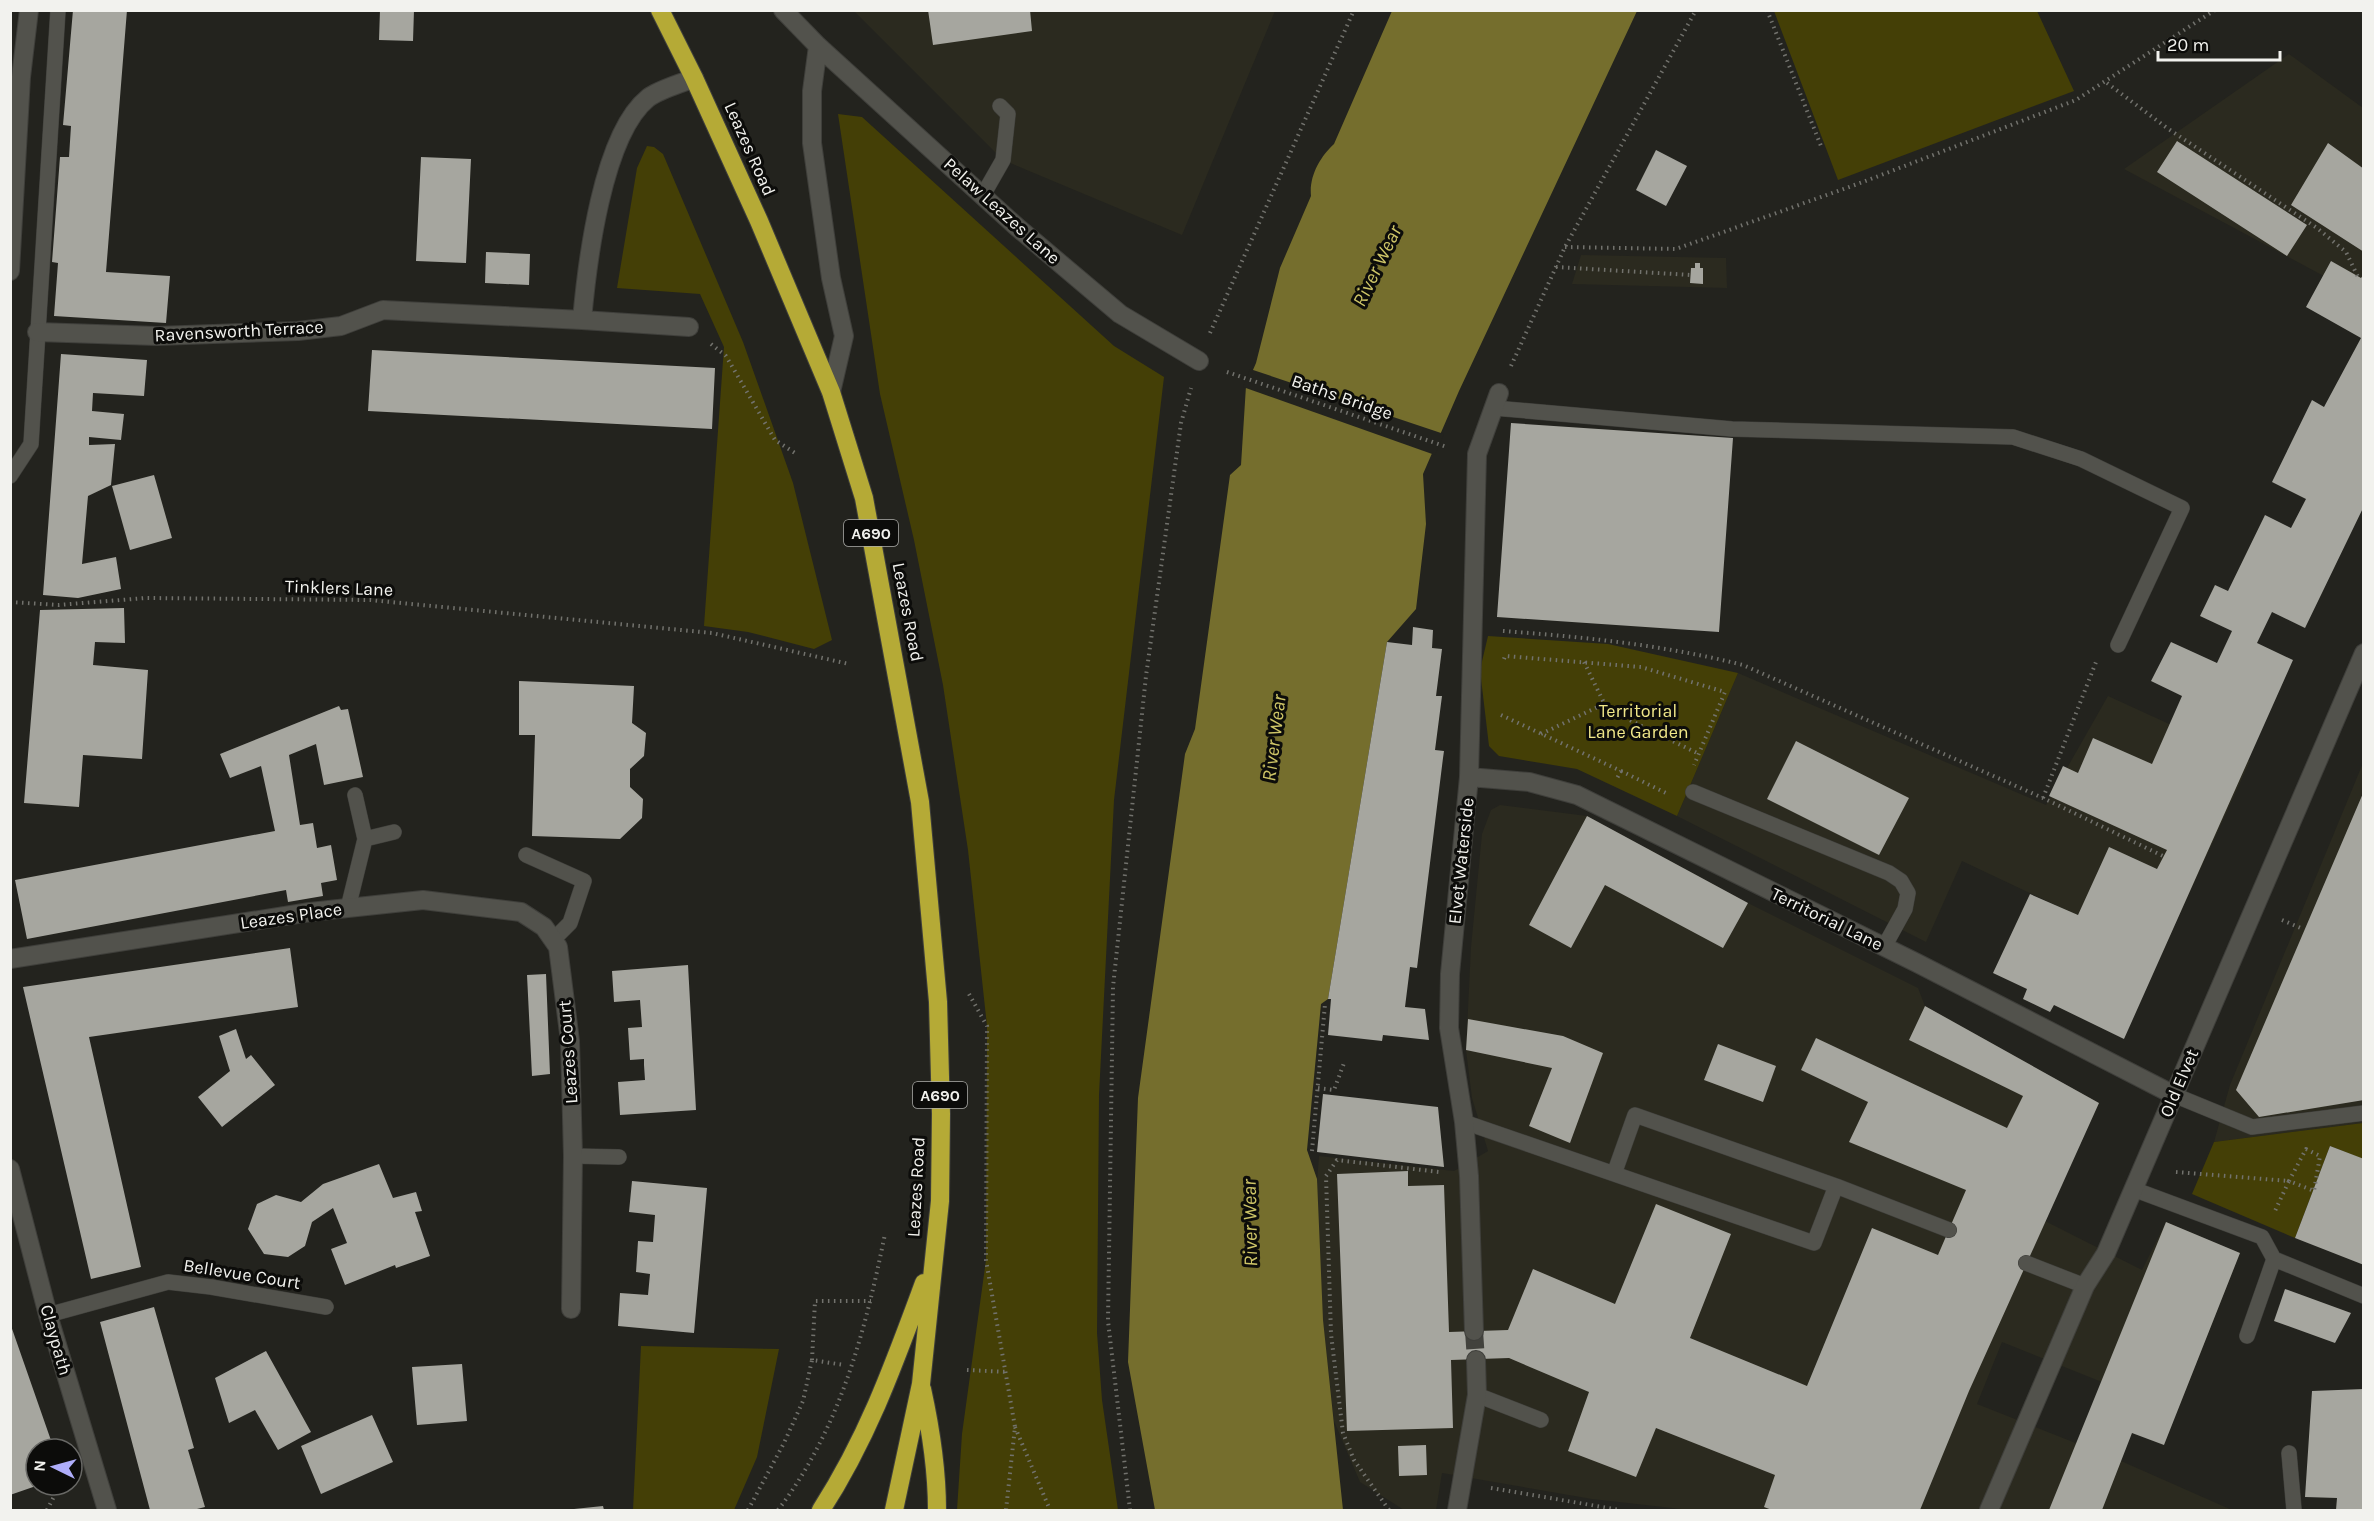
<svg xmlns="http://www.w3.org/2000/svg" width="2374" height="1521" font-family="Karla,sans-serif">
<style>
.built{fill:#2b2a1f}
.green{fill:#443f06}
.water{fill:#756e2d}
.pier{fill:#23231e}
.building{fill:#a6a69f}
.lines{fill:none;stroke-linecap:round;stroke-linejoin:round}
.street-tunnel{stroke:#42423d;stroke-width:18;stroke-dasharray:18 9;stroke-linecap:butt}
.lane-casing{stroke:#3f3f3b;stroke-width:16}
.street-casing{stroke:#3f3f3b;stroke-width:20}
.highway-casing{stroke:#3f3f3b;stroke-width:20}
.path{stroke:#72726d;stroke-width:4;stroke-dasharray:1.5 4.5;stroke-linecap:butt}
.lane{stroke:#52524c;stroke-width:15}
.street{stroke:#52524c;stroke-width:18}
.highway{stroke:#b5aa36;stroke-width:18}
.labels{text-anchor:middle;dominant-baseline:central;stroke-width:6;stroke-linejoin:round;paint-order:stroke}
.shield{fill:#0c0c0a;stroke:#adadaa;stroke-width:1.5}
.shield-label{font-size:16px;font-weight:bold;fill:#f2f2ee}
.street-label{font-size:18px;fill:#f2f2ee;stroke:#0c0c0a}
.park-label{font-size:18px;fill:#f0e789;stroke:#0c0c0a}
.water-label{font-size:20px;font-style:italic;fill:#cec567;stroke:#0c0c0a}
</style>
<rect width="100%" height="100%" fill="#23231e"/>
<!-- built -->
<path class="built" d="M854,11H1275L1182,235L1003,160Z
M2289,54L2363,108V297L2124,169Z
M1581,255L1726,258L1727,288L1572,284Z
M1738,673L2046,805L2108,696L2250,761L2161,955L1962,861L1926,942L1677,816Z
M2363,763V1123L2214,1142L2230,1085Z
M1500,805L1587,816L1748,903L1918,988L1925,1006L2099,1103L2045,1221L2142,1270L2166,1222L2240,1253L2177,1412L2002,1342L1977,1404L2121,1461L2232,1510H1690L1592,1499L1442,1473L1436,1510H1404L1360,1482L1334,1421L1313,1236L1319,1156L1454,1171L1488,1151L1472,1098L1466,1050L1471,947L1482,834L1491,810Z"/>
<!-- green -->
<path class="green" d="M1774,11H2037L2074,91L1838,180Z
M838,114L862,117L1114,346L1164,377L1114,800L1099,1095L1097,1333L1102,1400L1118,1510H957L962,1434L986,1260L987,1026L968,850L943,685L914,540L880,394Z
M647,146L654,147L663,154L743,342L793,483L832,640L814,649L748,632L704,626L724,347L700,294L617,288L637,168Z
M1488,636L1608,644L1738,673L1677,816L1577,769L1499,756L1489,746L1480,670Z
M2363,1123V1159L2330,1146L2295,1238L2192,1194L2214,1142Z
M641,1346L779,1349L757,1457L734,1510H633Z"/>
<!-- water -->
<path class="water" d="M1392,11H1637L1459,391L1423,474L1426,524L1416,609L1387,642L1328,999L1321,1004L1307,1150L1317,1179L1323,1320L1343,1510H1155L1128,1362L1138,1098L1185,754L1195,729L1230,475L1241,465L1246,386L1256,363L1280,268L1311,196C1309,176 1320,157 1334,144Z"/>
<!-- pier -->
<path class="pier" d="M1250,369L1444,434L1435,455L1243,387Z"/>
<!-- building -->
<path class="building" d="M73,10H127L106,272L170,276L166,323L54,316L58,263L52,262L60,157H69L71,126L63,125Z
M380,10H414L413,41L379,40Z
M928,10H1030L1032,31L933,45Z
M2177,141L2307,225L2287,256L2157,172Z
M2328,143L2364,169V252L2291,205Z
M1656,150L1687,166L1666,206L1636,190Z
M421,157L471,159L466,263L416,261Z
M486,252L530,254L529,285L485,283Z
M2331,261L2361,278L2364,274V506L2305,628L2272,612L2257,643L2293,660L2124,1039L2054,1005L2050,1012L2023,999L2027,989L1993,973L2030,894L2078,915L2109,847L2157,869L2167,850L2049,796L2063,766L2078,773L2093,738L2152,764L2182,696L2151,681L2171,642L2217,663L2232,631L2200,616L2215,585L2228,591L2265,515L2291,528L2306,499L2272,482L2312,400L2324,407L2361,338L2306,307Z
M1695,263H1700V268H1703V284L1690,283L1691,268H1695Z
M372,350L715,368L712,429L368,411Z
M61,354L147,360L144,396L93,393L92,411L124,414L121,440L89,437V445L115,444L111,485L88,496L82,564L116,557L121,589L78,598L43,595Z
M1511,423L1733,438L1719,632L1497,617Z
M154,475L172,538L130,550L112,486Z
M124,608L125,643L95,642L93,665L148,670L142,759L83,755L79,807L24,803L40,610Z
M1413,627L1433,630L1432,648L1442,649L1436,696H1442L1435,750L1444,751L1443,758L1418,960L1417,968L1410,967L1405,1007L1425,1009L1429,1040L1383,1035L1382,1041L1328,1035L1331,999H1328L1387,642L1412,645Z
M519,681L634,686L632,723L646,733L644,756L630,769V787L643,799L642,818L620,839L532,836L535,735H519Z
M339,706L341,710L348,709L363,777L324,785L316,744L289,755L300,825L313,823L317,848L331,845L337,880L321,883L323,896L288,902L286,890L27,939L15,880L275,831L261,766L230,778L220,754Z
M1796,741L1909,798L1879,855L1767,799Z
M2364,791V1100L2259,1117L2236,1090Z
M1587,816L1748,903L1723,948L1605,885L1571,948L1529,925Z
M290,948L298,1007L89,1037L141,1267L91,1279L23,987Z
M688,965L696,1110L620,1115L618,1082L645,1080L644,1065V1059L630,1060L628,1028L642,1027L640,1000L614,1002L612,971Z
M546,974L550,1074L532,1076L527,975Z
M1925,1006L2099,1103L1969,1391L1920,1510H1772L1764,1507L1775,1475L1656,1428L1636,1477L1568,1451L1589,1392L1509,1358L1451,1360L1453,1428L1347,1431L1337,1174L1408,1171V1186L1444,1185L1449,1332L1508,1330L1533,1269L1615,1304L1656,1204L1731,1234L1690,1338L1807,1386L1872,1228L1938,1255L1966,1190L1849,1142L1868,1102L1801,1070L1816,1038L2007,1128L2023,1096L1909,1040Z
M1468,1019L1563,1036L1603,1053L1570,1143L1529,1126L1552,1068L1466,1050Z
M236,1029L246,1059L251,1055L275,1085L222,1127L198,1097L230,1071L219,1036Z
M1718,1044L1776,1066L1763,1102L1704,1080Z
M1323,1094L1438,1107L1444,1167L1317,1152Z
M2330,1146L2364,1159V1265L2295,1238Z
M379,1164L393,1198L416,1192L422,1211L415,1212L430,1256L396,1268L395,1265L345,1285L331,1249L347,1243L333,1208L312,1222L305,1246L288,1257L264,1254L248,1229L257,1204L276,1195L301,1202L323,1184Z
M632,1181L707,1188L694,1333L618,1326L620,1293L648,1295L650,1274L636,1272L638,1241L653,1242L655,1215L629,1212Z
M2166,1222L2240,1253L2164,1445L2132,1433L2102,1510H2049Z
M2285,1289L2351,1313L2335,1343L2274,1321Z
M154,1307L194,1448L188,1450L205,1507L193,1510H150L100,1322Z
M10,1323L54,1449H36V1486L10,1495Z
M266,1351L311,1432L278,1450L255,1410L229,1423L215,1378Z
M462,1364L467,1421L417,1425L412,1367Z
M2364,1389V1510H2336L2337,1498L2305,1497L2312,1391Z
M372,1415L393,1462L321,1494L301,1446Z
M1426,1445L1427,1475L1399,1476L1398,1446Z
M603,1506L604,1510H574V1509Z"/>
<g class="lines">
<!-- street-tunnel -->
<path class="street-tunnel" d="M1474,1331L1476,1360"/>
<!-- lane casing -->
<g class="lane-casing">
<path id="lane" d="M983,195L1003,160L1008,114L1000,106
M1494,408L1732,429L2013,437L2081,459L2182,508L2118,645
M10,476L31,444L58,10
M1693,792L1889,873L1901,881L1908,893L1905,909L1884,947
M365,839L394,832
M526,855L584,881L570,923L553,940
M348,908L365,839L355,795
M2174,1095L2252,1127L2364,1113
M1464,1122L1814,1243L1836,1186L1635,1115L1614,1174
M573,1156L619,1157
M1836,1186L1949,1230
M2133,1189L2262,1237L2274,1259L2247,1336
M2274,1259L2364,1296
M2026,1263L2085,1286
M48,1315L168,1282L211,1287L326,1307
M1477,1395L1541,1420
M2289,1453L2294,1510"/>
</g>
<!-- street casing -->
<g class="street-casing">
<path id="street" d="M783,10L818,46L1017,227L1120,314L1199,361
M818,46L812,91V143L831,278L844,336L831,392
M10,271L21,77L29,10
M582,320L689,327
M37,332L157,336L298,331L341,326L383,310L582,320C587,264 602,135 648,98C660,89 680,84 694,78
M1469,777L1529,782L1577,795L1917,963L2174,1095
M10,959L310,912L423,900L521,912L544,927L558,947L570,1041L573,1156L571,1309
M10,1169L48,1315L107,1510
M1474,1331L1469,1176L1464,1122L1449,1028L1450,974L1469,777L1477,454L1499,393
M1457,1510L1477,1395L1476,1360
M1989,1510L2085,1286L2106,1253L2364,653"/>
</g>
<!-- highway casing -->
<g class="highway-casing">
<path id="highway" d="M660,10L694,78L759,221L831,392L864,498L920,802L938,1002L941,1114L940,1201L921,1384L894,1510
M922,1389C931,1430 937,1469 937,1510
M821,1510C868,1437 894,1364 924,1283"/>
</g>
<!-- path -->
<path class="path" d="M1767,10L1821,146
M2107,83L2167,128L2317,228L2346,252L2358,277
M1565,247L1676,249L1863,182L2076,100L2215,10
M1556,267L1691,275
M1210,333L1354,10
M711,344L726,356L775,440L795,453
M1511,366L1565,247L1696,10
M1227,372L1447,447
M10,602L58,605L146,598L370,600L712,633L849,664
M1503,631C1584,637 1664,645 1743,665L2043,798L2163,856
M1504,659L1505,656L1641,667L1725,692L1694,765
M1584,662L1607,709L1699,754
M1501,715L1621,771L1616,780
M1541,734L1604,704
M1621,771L1666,793
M2043,798L2096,662
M2282,920L2303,929
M969,994L987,1026L986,1260L1015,1427L1006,1510
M1318,1088L1334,1090L1344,1063
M2306,1149L2320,1156L2314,1191L2289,1181Z
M1312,1151L1325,1004
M2176,1172L2289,1181L2274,1213
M812,1360L815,1301H871
M967,1370L1008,1372
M1015,1427L1050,1510
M1491,1488L1620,1510
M47,1510L60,1485
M748,1510L784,1443L803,1401L812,1360L844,1365
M778,1510C840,1429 865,1332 885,1234
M1130,1510L1108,1321L1113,987L1146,676L1181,423L1191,388
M1389,1510L1354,1460L1343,1433L1331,1334L1326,1176L1337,1160L1439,1172"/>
<!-- lane -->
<use href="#lane" class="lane"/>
<!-- street -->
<use href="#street" class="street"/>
<!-- highway -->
<use href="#highway" class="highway"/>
</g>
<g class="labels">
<!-- shield labels -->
<g class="shield">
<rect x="844" y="520" width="54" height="26" rx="4.5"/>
<rect x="913" y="1082" width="54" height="26" rx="4.5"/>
</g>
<g class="shield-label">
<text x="871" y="533">A690</text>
<text x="940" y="1095">A690</text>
</g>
<!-- street labels -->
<g class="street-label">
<text transform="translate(750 149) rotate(66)">Leazes Road</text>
<text transform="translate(1002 211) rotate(42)">Pelaw Leazes Lane</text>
<text transform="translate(239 331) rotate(-3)">Ravensworth Terrace</text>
<text transform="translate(1342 397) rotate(19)">Baths Bridge</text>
<text transform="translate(339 588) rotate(2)">Tinklers Lane</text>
<text transform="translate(908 612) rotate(79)">Leazes Road</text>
<text transform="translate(1461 861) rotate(-84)">Elvet Waterside</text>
<text transform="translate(291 916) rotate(-8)">Leazes Place</text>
<text transform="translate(1827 919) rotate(26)">Territorial Lane</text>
<text transform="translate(568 1052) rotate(-94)">Leazes Court</text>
<text transform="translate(2179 1083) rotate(-67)">Old Elvet</text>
<text transform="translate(916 1187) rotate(-87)">Leazes Road</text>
<text transform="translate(242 1274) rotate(9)">Bellevue Court</text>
<text transform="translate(56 1340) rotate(74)">Claypath</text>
</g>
<!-- park labels -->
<g class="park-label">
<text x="1638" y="711">Territorial<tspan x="1638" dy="21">Lane Garden</tspan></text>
</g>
<!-- water labels -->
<g class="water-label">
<text transform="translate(1377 266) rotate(-64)">River Wear</text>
<text transform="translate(1274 738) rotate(-83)">River Wear</text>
<text transform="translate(1250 1223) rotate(-91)">River Wear</text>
</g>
</g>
<!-- border -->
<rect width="2374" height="1521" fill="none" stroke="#f2f2ee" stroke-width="24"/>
<!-- north arrow -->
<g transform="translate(54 1467) rotate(275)"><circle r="28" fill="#0c0c0a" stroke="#686865" stroke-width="1.5"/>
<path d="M0-4.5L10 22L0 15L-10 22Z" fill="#afaefa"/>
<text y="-9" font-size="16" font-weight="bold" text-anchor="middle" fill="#f2f2ee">N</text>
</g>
<!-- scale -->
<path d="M2158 51v9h122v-9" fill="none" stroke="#f2f2ee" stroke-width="3"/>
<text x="2167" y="51" font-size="18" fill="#f2f2ee" stroke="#0c0c0a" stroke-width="4.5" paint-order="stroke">20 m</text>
</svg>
